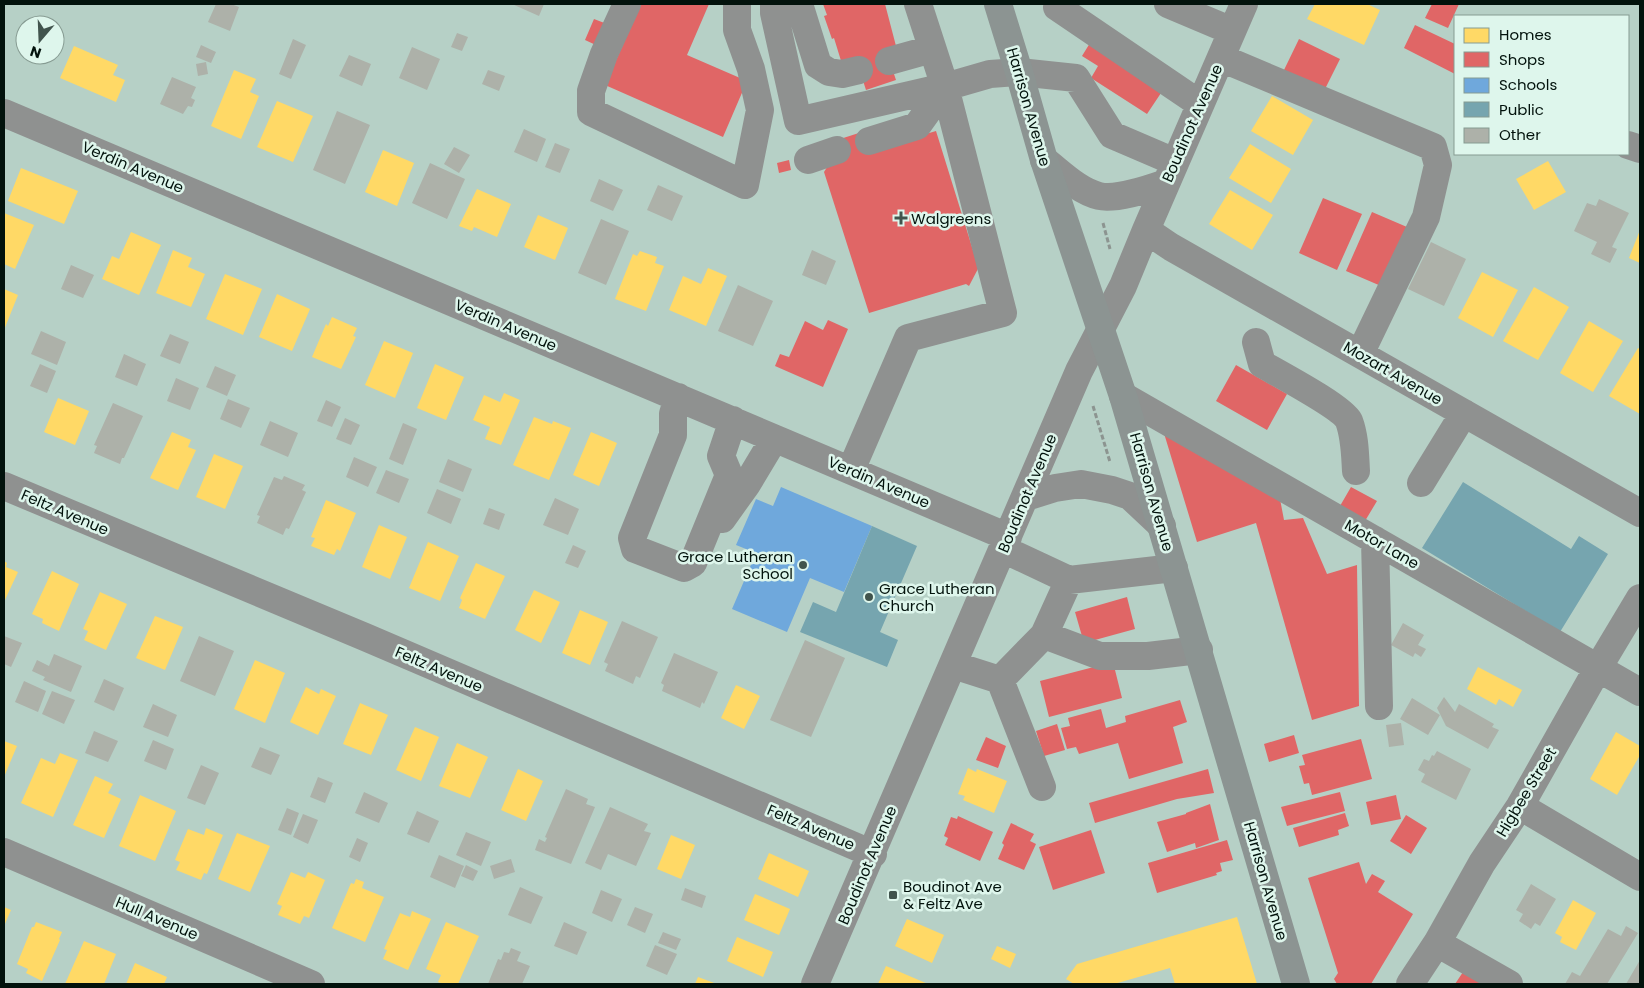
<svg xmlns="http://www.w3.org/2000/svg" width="1644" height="988" font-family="Poppins,sans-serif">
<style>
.homes{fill:#ffd966}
.shops{fill:#e06666}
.schools{fill:#6fa8dc}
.public{fill:#76a5af}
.building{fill:#adb1a9}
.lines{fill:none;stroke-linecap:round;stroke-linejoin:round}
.path{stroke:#8c9490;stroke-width:3;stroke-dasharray:5 2.5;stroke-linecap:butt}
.minor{stroke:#8f9190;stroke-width:28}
.major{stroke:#8c9492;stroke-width:28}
.poi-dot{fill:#41544d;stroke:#def6ec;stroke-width:2}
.labels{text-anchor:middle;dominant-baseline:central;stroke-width:5;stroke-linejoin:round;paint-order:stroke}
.street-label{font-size:15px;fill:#02120c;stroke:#def6ec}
.poi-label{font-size:15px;fill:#02120c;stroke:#def6ec;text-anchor:start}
</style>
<rect width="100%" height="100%" fill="#b6d0c6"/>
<!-- homes -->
<path class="homes" d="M1315,4H1367L1380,10L1364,45L1307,19Z
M74,46L118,65L113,75L125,80L116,102L60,78Z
M234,70L256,79L250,92L259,96L241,139L211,126Z
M1272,96L1313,120L1293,155L1251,131Z
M277,101L313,116L293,162L257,147Z
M1250,144L1291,169L1271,203L1229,178Z
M383,150L414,163L397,206L365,192Z
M1548,161L1566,192L1534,210L1516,179Z
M21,168L78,191L64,224L8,201Z
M477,189L511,204L497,237L474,227L472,231L459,226Z
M1230,190L1273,215L1252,250L1209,224Z
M4,213L34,225L15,269L4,264Z
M538,215L568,228L555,260L524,247Z
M1640,230V263L1629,258Z
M131,232L161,245L139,295L102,279L112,256L119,259Z
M173,250L192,258L188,267L205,274L191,307L156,293Z
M640,251L657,257L655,263L664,266L646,311L615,299L633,254L637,256Z
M708,268L727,276L706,326L669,310L683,276L701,284Z
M1482,272L1518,290L1493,337L1458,318Z
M225,274L262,289L243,335L206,319Z
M1534,287L1569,307L1538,360L1503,341Z
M4,289L18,295L4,330Z
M277,294L310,309L292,351L259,337Z
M332,317L357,328L353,336L356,337L341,369L312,357L326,324L328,326Z
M1589,321L1623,341L1593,392L1560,373Z
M384,341L413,353L395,398L365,385Z
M1638,348L1640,349V414L1609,396Z
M435,364L464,377L446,420L417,408Z
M504,393L520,400L501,445L485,439L490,427L473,420L484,395L500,402Z
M58,398L89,411L75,445L44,432Z
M534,417L552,424L553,421L571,428L549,480L513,465Z
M172,432L191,440L188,447L196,450L178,490L150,478Z
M591,432L617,443L599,486L573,475Z
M214,454L243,466L225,509L196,497Z
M326,500L356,513L340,551L337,549L334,555L311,546L315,538L311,537Z
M379,525L407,537L390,579L362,567Z
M428,542L459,556L440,601L409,588Z
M4,561L7,563L6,567L18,572L4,602Z
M476,563L505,576L485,619L459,608L462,600L460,598Z
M52,571L79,584L59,631L42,623L43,619L32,614Z
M534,590L560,602L541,643L515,630Z
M100,592L127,604L106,650L84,640L88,631L83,629Z
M580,610L608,622L590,665L562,653Z
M155,616L183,627L165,670L136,658Z
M255,660L285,673L265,723L234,709Z
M1478,667L1522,690L1513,707L1499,699L1496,705L1467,689Z
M736,685L760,696L744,729L721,718Z
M306,687L319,694L321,689L336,696L318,735L290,722Z
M360,703L388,715L371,755L343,744Z
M415,727L439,737L421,781L396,770Z
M1616,732L1640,746V755L1617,795L1590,779Z
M4,741L17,746L4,777Z
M457,743L488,757L470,798L439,786Z
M60,753L78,760L53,817L21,803L41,758L55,764Z
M968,768L976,772L977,769L1007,781L994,813L963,800L965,796L958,794Z
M518,769L543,781L526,821L501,810Z
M95,776L113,784L108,793L121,799L104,838L73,825Z
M140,795L176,811L155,861L119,846Z
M206,828L223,835L207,874L204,873L201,880L176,870L180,862L175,860L188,829L204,835Z
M237,833L270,846L250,892L218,879Z
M671,835L695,845L681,879L657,869Z
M769,853L809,871L798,897L758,879Z
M291,872L305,878L308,872L325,880L309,918L304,916L300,924L278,915L282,906L277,904Z
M356,879L364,882L362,888L384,897L365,942L332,928L351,883L354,884Z
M755,894L790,909L779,935L744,920Z
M1573,900L1596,913L1576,950L1560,942L1562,937L1555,933Z
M4,907L11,910L4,926Z
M412,911L431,919L408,970L383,959L387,950L384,949L400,913L410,917Z
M1237,917L1257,984H1175L1170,968L1114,984H1074L1066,979L1077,964Z
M907,919L944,935L932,963L895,946Z
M36,922L62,932L59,939L60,940L42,981L26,973L28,969L17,964L32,927H34Z
M446,922L479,936L458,984H444L438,982L441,975L426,969Z
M737,937L773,952L763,977L727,961Z
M84,941L116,954L104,984H65Z
M997,946L1016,954L1010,968L991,959Z
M135,963L167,977L164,984H126Z
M886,966L928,984H878Z
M698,977L717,984H695Z"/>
<!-- shops -->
<path class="shops" d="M641,4H709L687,55L747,81L723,137L605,85Z
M823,4H885L896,46L886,50L896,80L866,90L856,59L842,64L834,38L832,39L824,16L827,15Z
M1432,4H1459L1448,28L1425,18Z
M594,19L607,24L598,46L585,40Z
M1415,25L1455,44V74L1404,48Z
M1299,39L1340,59L1325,89L1284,70Z
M1090,43L1163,90L1147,114L1091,78L1098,66L1082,56Z
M865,131L872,150L936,131L977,263L980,265L969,286L966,284L869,313L824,172L829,164L834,141Z
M789,160L791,170L779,173L777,163Z
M1323,198L1362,214L1337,270L1299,253Z
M1372,212L1407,227L1381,286L1346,271Z
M828,320L848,329L823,387L775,366L780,354L789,357L805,321L823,330Z
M1236,365L1287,394L1267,430L1216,401Z
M1163,430L1280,499L1284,520L1303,518L1327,574L1357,565L1359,706L1312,720L1256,523L1197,542Z
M1351,487L1377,501L1365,521L1340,506Z
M1127,597L1135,629L1084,643L1075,612Z
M1113,662L1122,698L1049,717L1040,681Z
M1180,700L1187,722L1173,727L1183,763L1129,779L1118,743L1079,754L1076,747L1067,749L1061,728L1070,726L1068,718L1101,709L1106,728L1126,722L1125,716Z
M1057,724L1065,750L1044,756L1036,731Z
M1294,735L1299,753L1269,762L1264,744Z
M986,737L1006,746L998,768L976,760Z
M1361,739L1372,779L1312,795L1309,783L1304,784L1299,766L1305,765L1302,755Z
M1208,769L1214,793L1177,799L1095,823L1089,803Z
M1340,792L1345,811L1287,826L1281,807Z
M1396,795L1401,819L1371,825L1366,802Z
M1210,804L1219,840L1196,848L1195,843L1167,852L1157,822L1186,814V813Z
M1345,813L1349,826L1338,830L1339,835L1299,847L1293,828Z
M1406,815L1427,828L1411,854L1390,841Z
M958,816L993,832L980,861L945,845L948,838L944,836L951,817L957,819Z
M1011,823L1034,834L1030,841L1036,844L1024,870L998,859L1004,845L1002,843Z
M1091,830L1105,873L1053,890L1039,847Z
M1227,840L1233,860L1220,863L1222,871L1216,873L1217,875L1157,893L1148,863Z
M1359,862L1366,884L1372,874L1385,881L1378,892L1413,914L1371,984H1337L1334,979L1338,973L1308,878Z
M1463,972L1485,984H1455Z"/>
<!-- schools -->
<path class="schools" d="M781,487L872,526L844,592L810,578L787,632L732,609L756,553L736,545L756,499L773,506Z"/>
<!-- public -->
<path class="public" d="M1463,482L1571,549L1579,536L1608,554L1560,632L1422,548Z
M872,526L917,546L880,632L898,640L887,667L800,632L813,602L836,612Z"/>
<!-- building -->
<path class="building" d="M216,4H231L239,7L230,31L208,22Z
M512,4H544L539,16Z
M457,33L468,37L462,51L451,47Z
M293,39L306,45L291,79L279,74Z
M201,45L216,52L211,63L196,57Z
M412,47L440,59L427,90L399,78Z
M349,55L371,64L362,86L339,76Z
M206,62L208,74L198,76L196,64Z
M488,70L505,76L499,91L482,84Z
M172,77L196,87L191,98L195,100L192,107L188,106L183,114L160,104Z
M337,111L370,125L345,184L313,170Z
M524,129L546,139L537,162L514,152Z
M555,143L570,149L560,173L545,167Z
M454,147L470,155L459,173L444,164Z
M430,163L465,179L447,219L412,203Z
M599,179L623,190L613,211L590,201Z
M658,185L683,196L672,221L647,210Z
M1599,199L1629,213L1612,247L1617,249L1610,263L1591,254L1597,242L1574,231L1587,203L1596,206Z
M601,219L629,231L606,285L578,273Z
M1431,242L1466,259L1444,306L1408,289Z
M812,250L836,261L826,285L802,275Z
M71,265L94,275L83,298L61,289Z
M738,285L773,301L753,346L718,331Z
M41,331L66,342L57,365L31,354Z
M170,334L189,342L180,364L160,356Z
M124,354L146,364L137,386L115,377Z
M40,364L56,371L47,393L30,386Z
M215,366L236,375L227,396L206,387Z
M176,378L199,388L190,410L167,401Z
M228,399L250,408L241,428L220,419Z
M326,400L341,407L332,427L317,421Z
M113,403L143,416L124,458H122L120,464L94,453L97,446L94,445Z
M345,418L360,425L351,445L336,439Z
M270,421L298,433L288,457L260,445Z
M403,423L417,429L403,465L389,459Z
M354,457L377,467L368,487L346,477Z
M448,459L472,469L463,492L439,482Z
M386,470L409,479L399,503L376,493Z
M284,476L305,485L302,490L306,492L289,529L286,528L283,535L257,523L260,516L257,515L274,477L282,480Z
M437,489L461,499L451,524L427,513Z
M555,498L579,509L568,535L543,525Z
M489,508L505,514L499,530L483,524Z
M573,545L586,551L578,568L565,563Z
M622,621L658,637L640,678L636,676L633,684L605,671L608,664L604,662Z
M1403,623L1424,635L1418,645L1426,649L1421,657L1415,653L1413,657L1391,645Z
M4,636L22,643L11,667L4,664Z
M199,636L234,651L215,696L180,681Z
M805,640L845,658L811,737L770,720Z
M674,653L718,672L704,704L702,702L700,708L662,691L664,685L661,683Z
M54,654L82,666L71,692L43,680L45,677L32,671L37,660L49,666Z
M104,679L124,688L114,711L94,702Z
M24,681L46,691L38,712L15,702Z
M52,691L75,700L64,724L42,714Z
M1444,697L1455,712L1459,704L1494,724L1492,727L1499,730L1488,749L1446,726L1437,708Z
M1412,698L1440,715L1428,735L1400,719Z
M153,704L177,715L168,737L143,727Z
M1401,723L1404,745L1389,747L1386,725Z
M94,731L118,741L108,762L85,753Z
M153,740L174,749L166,770L144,761Z
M260,747L280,755L271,775L251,767Z
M1437,751L1471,769L1456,800L1421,782L1425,774L1418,770L1424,759L1429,761L1432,755L1434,756Z
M201,765L219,773L205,805L187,798Z
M318,777L333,783L325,803L310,797Z
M566,789L588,799L586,804L595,807L571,864L535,850L539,839L545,842L547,838L545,837Z
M364,792L388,803L379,823L355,813Z
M610,807L648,824L644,831L651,833L636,866L608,854L601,870L585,863Z
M287,808L299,813L291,835L278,830Z
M417,811L439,821L429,843L407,834Z
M303,814L318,820L308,844L293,837Z
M466,832L491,842L481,866L456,855Z
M357,838L368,843L360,862L349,857Z
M439,855L464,866L455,888L430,877Z
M511,859L515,872L494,879L490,866Z
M466,865L478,871L473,881L461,876Z
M1531,884L1556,899L1540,926L1535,923L1531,929L1519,921L1523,914L1516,910Z
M520,887L543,897L531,924L508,915Z
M685,888L706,896L702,908L681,900Z
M601,890L622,899L612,922L592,913Z
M635,907L653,914L645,933L627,925Z
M564,922L587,932L577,955L554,946Z
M1626,926L1638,933L1607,984H1565L1572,972L1580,976L1608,929L1621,936Z
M663,932L681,939L676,950L658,943Z
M655,945L677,954L667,975L646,966Z
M511,948L521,952L517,961L530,966L522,984H488L498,959L501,960L504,952L509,953Z
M1640,960V984H1626Z"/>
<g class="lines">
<!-- path -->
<path class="path" d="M1103,223L1110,249
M1093,406L1110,462"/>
<!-- minor -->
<path class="minor" d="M627,4L604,54L591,91V112L745,185L760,110L751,69L737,30V4
M774,4V13L798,121L945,87L990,74L1019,72L1076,78L1112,135L1175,162
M799,4L818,65L829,72L842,74L859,70
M1168,4L1232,31
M1057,7L1200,104
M1221,58L1433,147L1438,165L1426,217L1360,354
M889,61L932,49
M4,113L1008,537
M869,141L917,126L945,87
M1628,145L1640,149
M808,160L837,150
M1044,160C1060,172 1078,191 1099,196C1116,200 1149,189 1166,183
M1146,230L1171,247L1640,513
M1256,342L1262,364C1279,374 1342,407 1349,421C1355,437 1355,454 1356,471
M1123,396L1640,692
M678,397L673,414V435L632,538L635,549L684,568L693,563L729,475L721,456L733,420
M851,470L908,338L1003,313L945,87L918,4
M1421,483L1464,413
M4,486L365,637L873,854
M1026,497L1055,488L1081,484L1112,490L1130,496L1162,526
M722,519L747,484L774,439
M1375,540L1379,706
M1069,580L1174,568
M1044,635L1100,656H1148L1199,650
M953,665L1000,680L1042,787
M1000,680L1044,635L1069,580L1003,549
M1520,806L1640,877
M4,852L311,984
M1437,943L1509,984
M815,984L1079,371L1123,286L1146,230L1244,4
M1410,984L1437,943L1482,863L1520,806L1598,668L1640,598"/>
<!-- major -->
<path class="major" d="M998,4L1019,72L1044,160L1123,396L1296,984"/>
</g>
<!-- markers -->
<g class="poi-dot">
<path d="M898.5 210.5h5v5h5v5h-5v5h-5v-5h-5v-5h5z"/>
<circle cx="803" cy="565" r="5"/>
<circle cx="869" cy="597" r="5"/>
<rect x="888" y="890" width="10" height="10" rx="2.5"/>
</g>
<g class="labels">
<!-- street labels -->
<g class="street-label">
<text transform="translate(1029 107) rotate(74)">Harrison Avenue</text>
<text transform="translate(1192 123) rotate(-66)">Boudinot Avenue</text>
<text transform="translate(133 167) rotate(23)">Verdin Avenue</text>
<text transform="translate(506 325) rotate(23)">Verdin Avenue</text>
<text transform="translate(1393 373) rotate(30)">Mozart Avenue</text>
<text transform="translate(879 482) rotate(23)">Verdin Avenue</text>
<text transform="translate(1152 492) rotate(74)">Harrison Avenue</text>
<text transform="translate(1027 493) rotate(-67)">Boudinot Avenue</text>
<text transform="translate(65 512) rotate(23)">Feltz Avenue</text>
<text transform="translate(1382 544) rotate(30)">Motor Lane</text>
<text transform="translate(439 669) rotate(23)">Feltz Avenue</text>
<text transform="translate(1526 792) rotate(-59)">Higbee Street</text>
<text transform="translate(811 827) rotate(23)">Feltz Avenue</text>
<text transform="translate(867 865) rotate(-67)">Boudinot Avenue</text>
<text transform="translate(1266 881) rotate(74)">Harrison Avenue</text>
<text transform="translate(157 918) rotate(23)">Hull Avenue</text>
</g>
<!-- poi labels -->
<g class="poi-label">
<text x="911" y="218">Walgreens</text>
<text x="793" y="556" text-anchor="end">Grace Lutheran<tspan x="793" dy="17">School</tspan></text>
<text x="879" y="588">Grace Lutheran<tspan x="879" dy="17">Church</tspan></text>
<text x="903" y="886">Boudinot Ave<tspan x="903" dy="17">&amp; Feltz Ave</tspan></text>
</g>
</g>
<!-- border -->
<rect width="1644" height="988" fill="none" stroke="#02120c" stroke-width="10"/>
<!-- legend -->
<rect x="1454" y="15" width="175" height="140" fill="#def6ec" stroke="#869b92"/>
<rect x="1464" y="28" width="25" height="15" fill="#ffd966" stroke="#869b92"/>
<text x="1499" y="40" font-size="15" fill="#02120c">Homes</text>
<rect x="1464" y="52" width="25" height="15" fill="#e06666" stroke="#869b92"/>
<text x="1499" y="65" font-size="15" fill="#02120c">Shops</text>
<rect x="1464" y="78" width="25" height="15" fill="#6fa8dc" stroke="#869b92"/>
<text x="1499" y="90" font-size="15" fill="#02120c">Schools</text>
<rect x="1464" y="102" width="25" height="15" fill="#76a5af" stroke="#869b92"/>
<text x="1499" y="115" font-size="15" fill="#02120c">Public</text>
<rect x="1464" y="128" width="25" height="15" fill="#adb1a9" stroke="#869b92"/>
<text x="1499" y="140" font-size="15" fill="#02120c">Other</text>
<!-- north arrow -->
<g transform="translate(40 40) rotate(199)"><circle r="24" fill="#def6ec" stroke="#869b92"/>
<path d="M0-4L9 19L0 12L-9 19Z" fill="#41544d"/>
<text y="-8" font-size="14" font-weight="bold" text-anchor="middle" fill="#02120c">N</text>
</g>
</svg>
